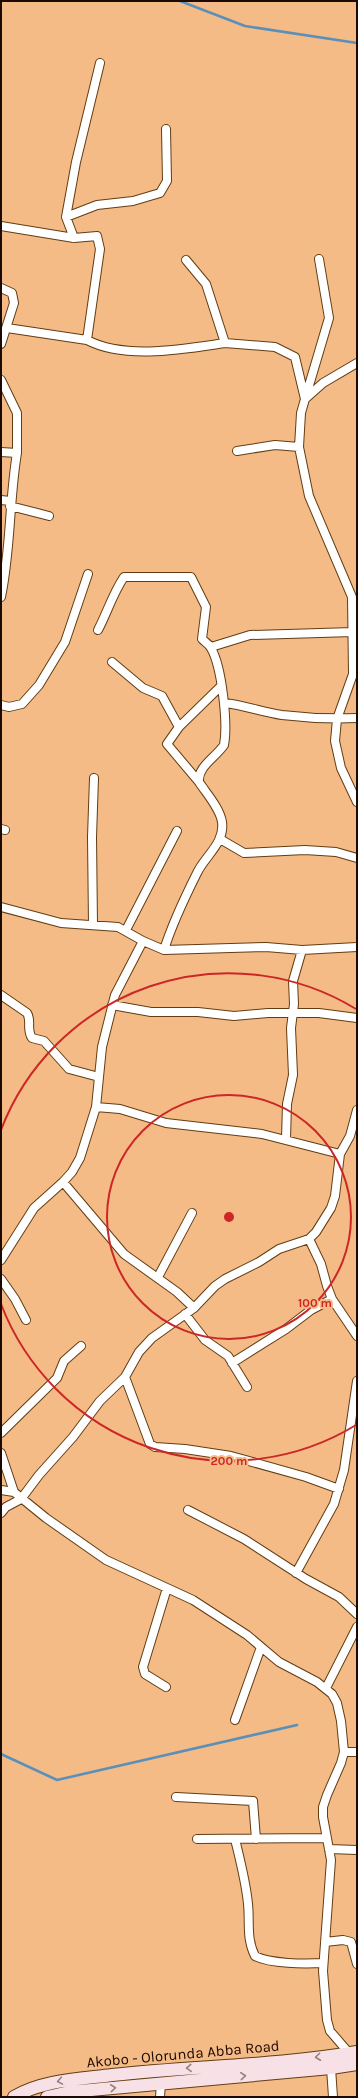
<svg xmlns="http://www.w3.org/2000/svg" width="358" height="2098" font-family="Karla,sans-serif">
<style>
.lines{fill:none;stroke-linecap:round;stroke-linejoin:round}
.stream{stroke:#5a8fba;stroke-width:2.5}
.street-casing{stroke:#623d13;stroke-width:10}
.secondary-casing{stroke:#623d13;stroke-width:14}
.street{stroke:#fff;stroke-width:8}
.secondary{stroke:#f8e1e6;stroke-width:12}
.oneway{stroke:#95807e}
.ring{fill:none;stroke:#cd2626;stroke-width:2}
.labels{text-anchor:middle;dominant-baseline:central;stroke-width:4;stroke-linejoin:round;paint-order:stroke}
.street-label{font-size:15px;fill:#1c0900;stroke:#f4bb86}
.centre{fill:#cd2626;stroke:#f4bb86;stroke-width:2}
.ring-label{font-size:12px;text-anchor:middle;font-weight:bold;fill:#cd2626;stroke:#f4bb86;stroke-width:4;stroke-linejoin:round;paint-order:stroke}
</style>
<rect width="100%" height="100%" fill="#f4bb86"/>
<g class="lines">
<!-- stream -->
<path class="stream" d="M180,1L245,26L357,43
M1,1754L57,1780L297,1725"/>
<!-- street casing -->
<g class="street-casing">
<path id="street" d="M66,217L97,205L133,201L160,193L167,181L166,129
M1,226L74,238L97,236L100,249L87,340L7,328
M74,238L66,217L76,162L100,63
M319,259L329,318L305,399L323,383L357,363
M186,260L206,284L225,343L275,347L295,357L305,399L301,413L299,447L309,496L352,597L353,674L337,719L335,741L341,768L357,802
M1,288L12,293L14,303L1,344
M87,340C125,360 184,349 225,343
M1,380L17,413V453
M237,451L275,445L299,447
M1,452L17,453C9,501 11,549 1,597
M1,500L10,501
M10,506L49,516
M98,630C107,613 113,593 124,577H191L206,607L202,639C205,642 209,644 211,648C222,667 228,724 224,745C216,757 197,767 199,782C206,793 220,808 222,822C225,843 205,856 197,873C185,897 172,924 164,950
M211,647L250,635L353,632
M112,662L143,688L162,696L179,727
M224,703C244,705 262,712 282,715C307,718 332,719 357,718
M1,705L9,707L22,704L39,685L65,642L88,574
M199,782L167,744L179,727L221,686
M1,829L5,830
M220,839L244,853L305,850L336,852L357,858
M1,907L61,923L118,927L143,941L164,950L266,947L302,950L357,947
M93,925L92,837L94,778
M126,930L177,831
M1,995L27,1013C32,1021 26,1029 32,1038L44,1041L69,1069L99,1077
M112,1005L151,1012H198L234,1016L268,1013H319L357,1018
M96,1107L120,1109L166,1123L262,1134L340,1154
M286,1139L287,1104L293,1075L291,1028L294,1004L293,981L302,950
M63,1182L124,1254L177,1292L194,1308
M309,1239L321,1264L327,1286L332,1299L357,1336
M1,1260L34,1208L63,1182L72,1172L80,1158L96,1107L102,1047L115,995L143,941
M158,1277L192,1213
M1,1279L15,1299L26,1320
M185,1314L205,1340L228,1356L247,1387
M232,1363L286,1329L311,1310L332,1299
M125,1377L150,1444L155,1447L185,1449L231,1456L306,1477L339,1489
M1,1433L57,1378L64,1361L81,1346
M1,1453L14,1492L46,1518L106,1560L193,1600L247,1635L279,1662L317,1682L332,1694L337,1703L341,1721L344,1752L341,1763L327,1795L323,1807V1817L331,1860L323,1971L327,2020L330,2031L349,2053
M1,1490L14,1492
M188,1510L244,1539L306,1579L339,1597L357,1614
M1,1513L6,1507L21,1499L39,1475L73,1437L100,1401L125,1377L139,1352L152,1338L194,1308L215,1286L225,1279L259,1262L279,1249L309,1239L316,1232L331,1208L335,1196L340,1154L350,1136L357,1110
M296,1573L334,1504L344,1470L357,1381
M166,1687L145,1674L143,1667L167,1588
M326,1688L357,1627
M235,1720L261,1647
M344,1752H357
M176,1797L253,1801L256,1839
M197,1839L326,1838
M235,1839C240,1860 246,1882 248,1904C250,1922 246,1938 255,1956C270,1964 305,1964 323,1963
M329,1849L357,1850
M325,1942L343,1940L351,1942L357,1964
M331,2068L333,2097
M160,2097L161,2083"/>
</g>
<!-- secondary casing -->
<g class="secondary-casing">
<path id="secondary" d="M14,2097C42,2080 81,2079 112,2075C193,2066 276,2066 357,2052
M47,2097L69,2092L331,2068L357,2064"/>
</g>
<!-- street -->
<use href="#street" class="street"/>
<!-- secondary -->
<use href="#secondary" class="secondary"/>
</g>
<!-- one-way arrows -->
<defs><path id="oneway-chevron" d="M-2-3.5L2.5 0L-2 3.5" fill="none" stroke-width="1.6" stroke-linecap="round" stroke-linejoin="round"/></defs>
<g class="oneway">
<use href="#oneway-chevron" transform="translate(318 2057) rotate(173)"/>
<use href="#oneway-chevron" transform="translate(189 2068) rotate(177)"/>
<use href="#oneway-chevron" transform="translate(243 2076) rotate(-5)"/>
<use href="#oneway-chevron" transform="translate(60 2081) rotate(170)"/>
<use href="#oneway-chevron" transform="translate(113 2088) rotate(-6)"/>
</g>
<!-- distance rings -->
<g class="ring">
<circle cx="229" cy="1217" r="122"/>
<path d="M356 1425A244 244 0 0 1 1 1304M1 1130A244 244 0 0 1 356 1009"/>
</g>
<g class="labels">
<!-- street labels -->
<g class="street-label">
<text transform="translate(183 2054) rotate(-5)">Akobo - Olorunda Abba Road</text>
</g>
</g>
<circle cx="229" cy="1217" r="6" class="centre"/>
<g class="ring-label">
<text x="315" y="1307">100 m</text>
<text x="229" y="1465">200 m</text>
</g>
<!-- border -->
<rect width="358" height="2098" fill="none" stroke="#1c0900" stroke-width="4"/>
</svg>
